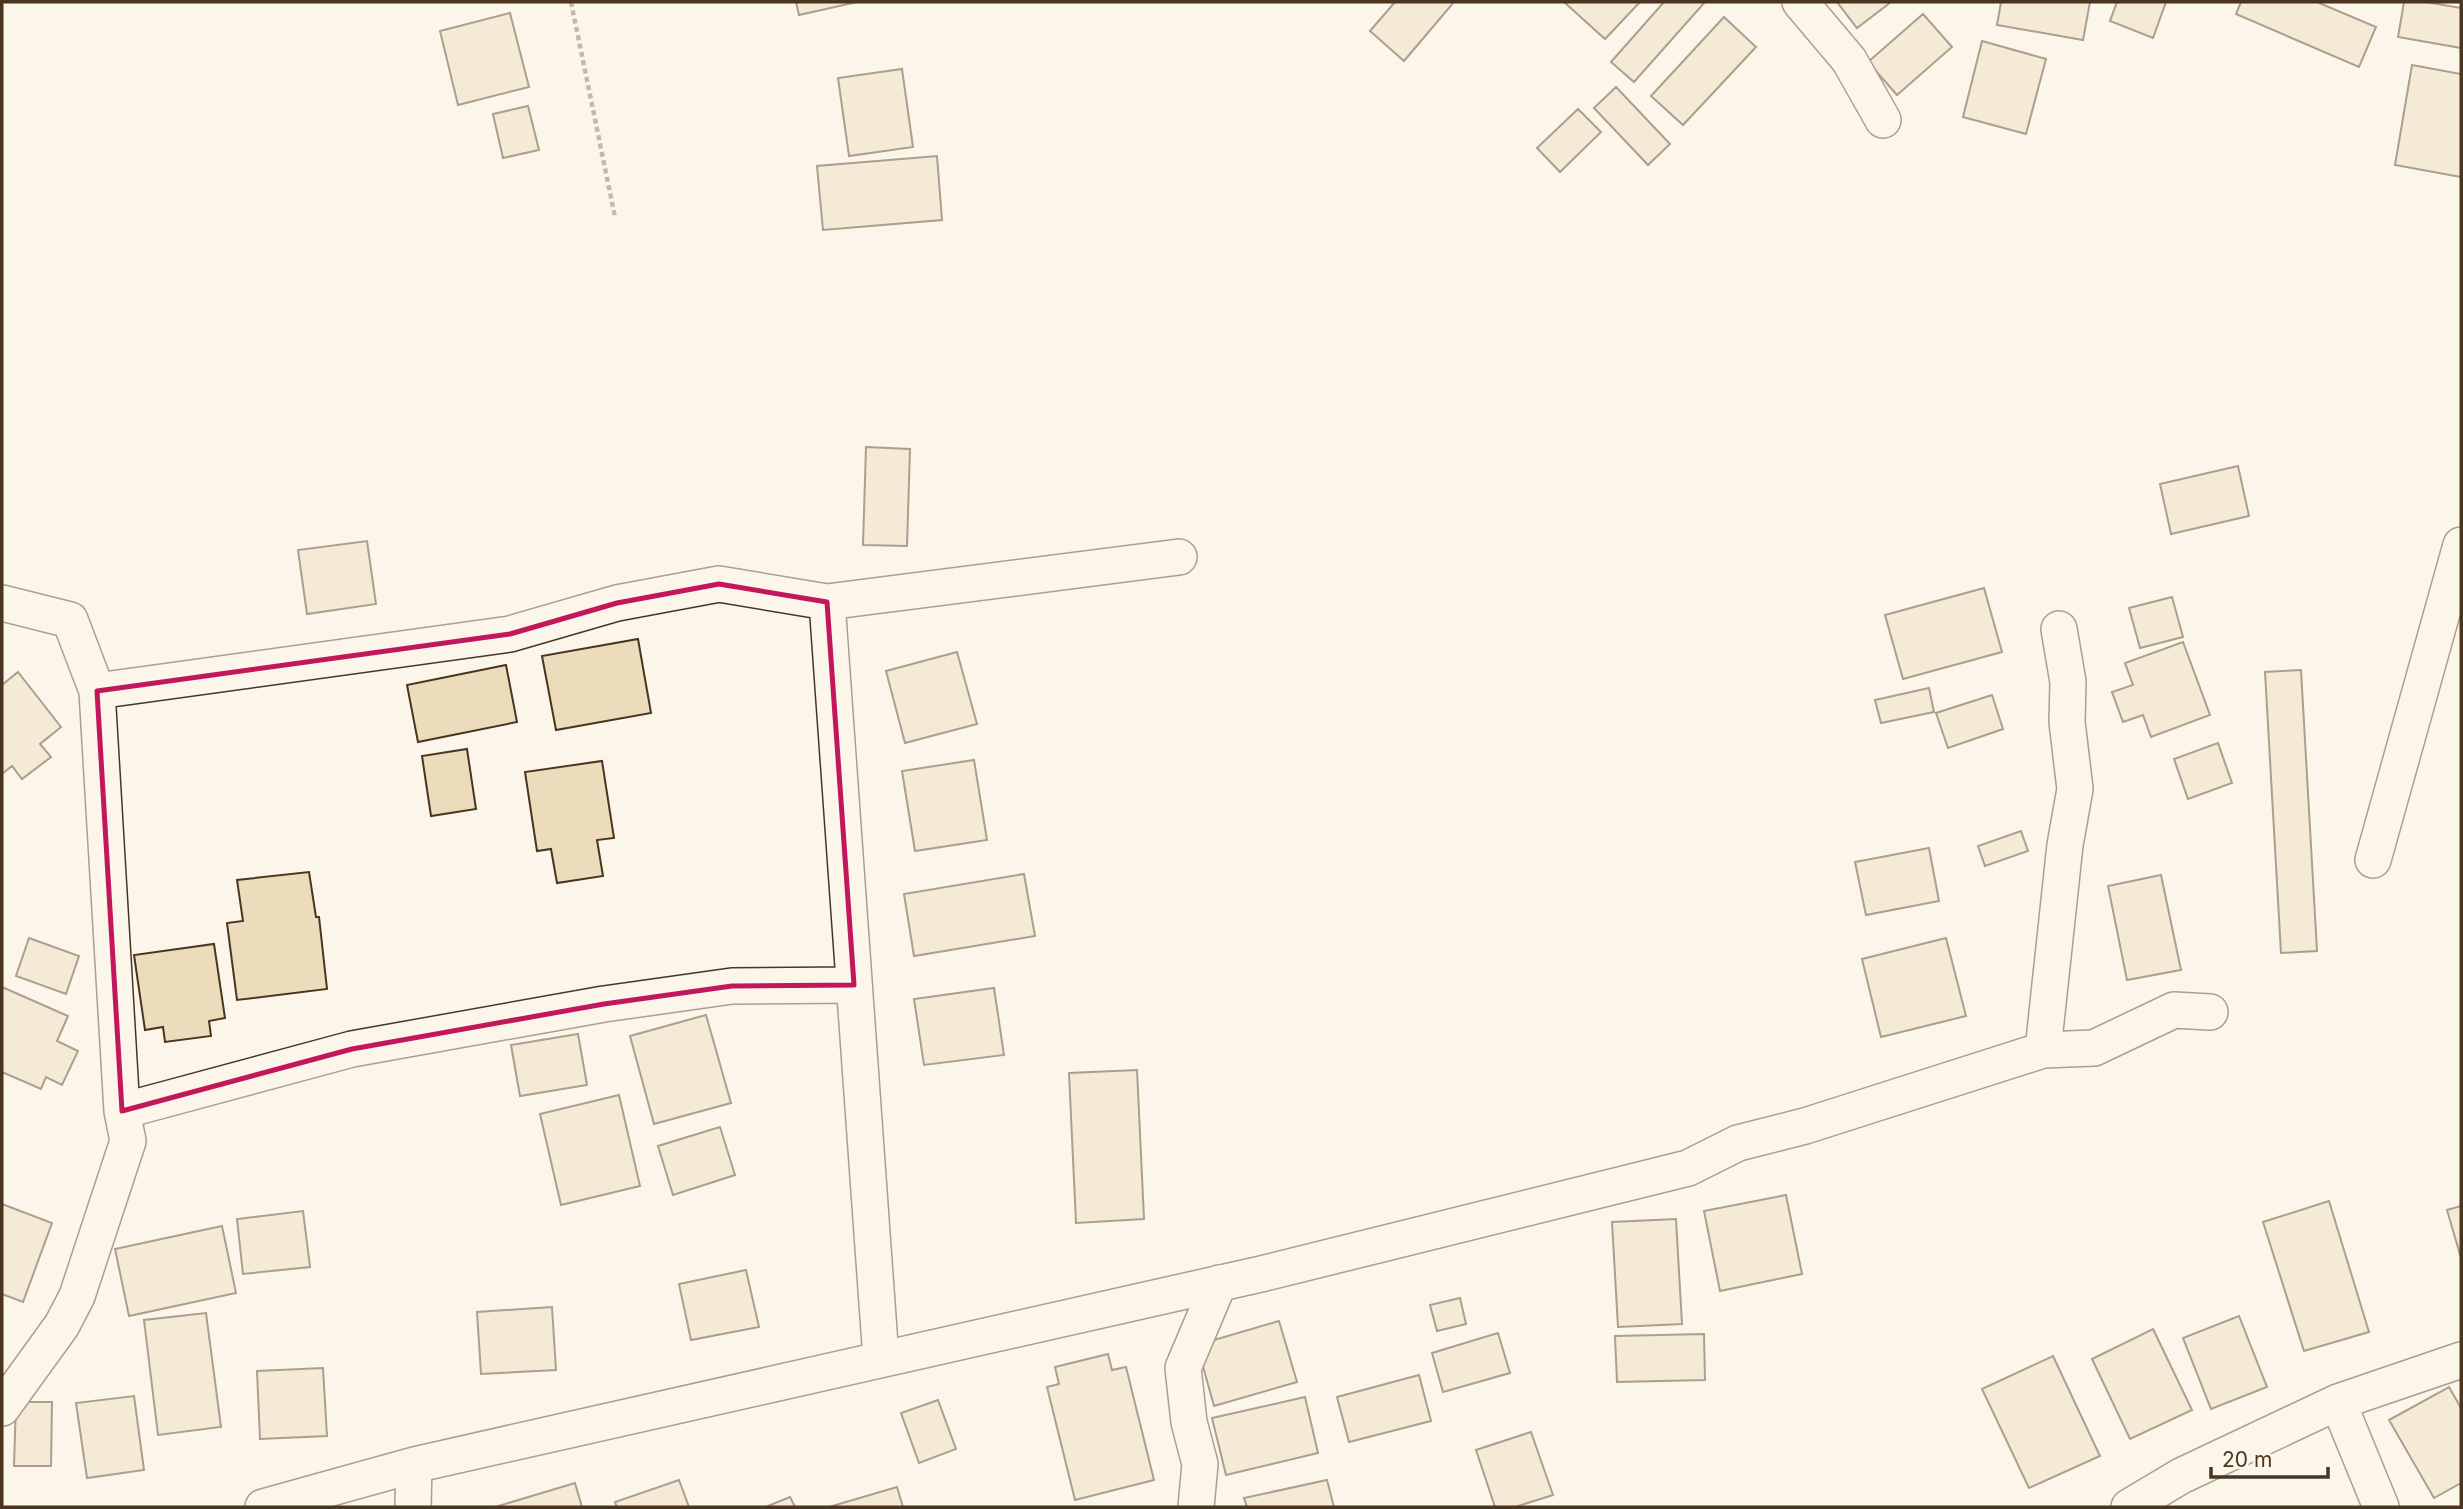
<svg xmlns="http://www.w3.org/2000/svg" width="2463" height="1509" font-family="Inter,sans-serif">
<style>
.building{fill:#ecdcbc;stroke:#4a3520;stroke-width:2}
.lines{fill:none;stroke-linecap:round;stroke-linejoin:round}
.street-casing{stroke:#4a3520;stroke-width:38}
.path{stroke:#7f6f5c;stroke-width:4.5;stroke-dasharray:5 3.5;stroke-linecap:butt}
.street{stroke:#fbf6e9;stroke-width:35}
.marked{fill:none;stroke:#c2185b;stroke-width:5;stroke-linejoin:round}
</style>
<rect width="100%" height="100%" fill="#fbf6e9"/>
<!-- building -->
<path class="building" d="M796,2H857L799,15Z
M1395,2H1454L1404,61L1370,31Z
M1564,2H1640L1605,39Z
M1664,2H1705L1634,82L1611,62Z
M1837,2H1891L1857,28Z
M2001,2H2090L2083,40L1997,25Z
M2117,2H2166L2153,38L2110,21Z
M2241,2H2317L2376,27L2359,67L2236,14Z
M2404,2H2426L2461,8V48L2398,37Z
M510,13L529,87L458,105L440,31Z
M1923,14L1952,47L1897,95L1868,62Z
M1724,17L1756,47L1683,125L1651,96Z
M1982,41L2046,59L2026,134L1963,117Z
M2412,65L2461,74V177L2395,165Z
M902,69L913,147L849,156L838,78Z
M1616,87L1670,144L1648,165L1594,108Z
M528,106L539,150L503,158L493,114Z
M1578,109L1601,132L1560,172L1537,148Z
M937,156L942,220L823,230L817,166Z
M866,447L910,449L907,546L863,545Z
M2238,466L2249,516L2171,534L2160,484Z
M367,541L376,604L307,614L298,550Z
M1984,588L2002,652L1903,679L1885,615Z
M2172,597L2183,637L2140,648L2129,608Z
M638,639L651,713L556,730L542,656Z
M2183,642L2210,715L2151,737L2143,715L2123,722L2112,692L2133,685L2125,663Z
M957,652L977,724L905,743L886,671Z
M506,665L517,722L418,742L407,685Z
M2301,670L2317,951L2281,953L2265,672Z
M18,672L61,727L40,744L51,757L22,779L12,766L2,774V685Z
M1929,688L1934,712L1881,723L1875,700Z
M1992,695L2003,729L1948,748L1936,713Z
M2218,743L2232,783L2188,799L2174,759Z
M467,749L476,809L431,816L422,756Z
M974,760L987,840L915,851L902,771Z
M602,761L614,838L597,840L603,876L557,883L551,849L537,851L525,772Z
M2021,831L2028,851L1985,866L1978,846Z
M1929,848L1939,901L1866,915L1855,862Z
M309,872L316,917H319L327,989L237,1000L227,923L243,921L237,880Z
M1024,874L1035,936L914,956L904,894Z
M2161,875L2181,970L2127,980L2108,886Z
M29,938L79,956L66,994L16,976Z
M1946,938L1966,1016L1881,1037L1862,959Z
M214,944L225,1018L209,1021L211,1036L165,1042L163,1027L145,1030L134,955Z
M2,987L68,1016L57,1041L78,1051L62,1085L46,1077L41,1089L2,1072Z
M994,988L1004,1055L924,1065L914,999Z
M706,1015L731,1103L654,1124L630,1036Z
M578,1034L587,1085L520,1096L511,1045Z
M1137,1070L1144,1219L1076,1223L1069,1073Z
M619,1095L640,1186L561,1205L540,1114Z
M720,1127L735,1175L673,1195L658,1146Z
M1786,1195L1802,1274L1720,1291L1704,1211Z
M2329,1201L2369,1332L2304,1351L2263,1222Z
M2,1204L52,1223L23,1302L2,1294Z
M2461,1206V1258L2447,1210Z
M303,1211L310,1267L243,1274L237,1219Z
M1676,1219L1682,1324L1618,1327L1612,1222Z
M222,1226L236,1293L129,1316L115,1249Z
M746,1270L759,1327L691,1340L679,1284Z
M1460,1298L1466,1324L1437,1331L1430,1305Z
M552,1307L556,1370L481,1374L477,1312Z
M206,1313L221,1427L158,1435L144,1320Z
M2239,1316L2267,1387L2211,1409L2183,1338Z
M1279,1321L1297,1382L1214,1406L1197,1345Z
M2153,1329L2192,1410L2130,1439L2092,1359Z
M1498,1333L1510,1373L1443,1392L1432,1353Z
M1704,1334L1705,1380L1617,1382L1615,1336Z
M1108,1354L1112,1370L1126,1367L1154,1480L1075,1500L1047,1387L1059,1384L1055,1367Z
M2053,1356L2100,1456L2029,1488L1982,1389Z
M323,1368L327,1436L260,1439L257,1371Z
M1419,1375L1431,1421L1349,1442L1337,1397Z
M2449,1387L2461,1408V1483L2434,1498L2389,1420Z
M134,1396L144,1470L87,1478L76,1403Z
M1305,1397L1318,1453L1226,1475L1212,1418Z
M938,1400L956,1449L919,1463L901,1413Z
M16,1402H52L51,1466H14Z
M1531,1432L1553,1495L1515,1507H1495L1476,1450Z
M679,1480L689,1507H617L615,1502Z
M1327,1480L1334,1507H1247L1244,1498Z
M575,1483L582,1507H495Z
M897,1487L903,1507H829Z
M790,1497L795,1507H768V1506Z"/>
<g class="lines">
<!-- street casing -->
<g class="street-casing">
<path id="street" d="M1800,2L1849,60L1883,120
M2,603L70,620L97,691L122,1111L352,1049L604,1004L732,986L854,985
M97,691L510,634L617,603L719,584L827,602
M2373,860L2461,545
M2043,1050L2094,1048L2174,1010L2210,1012
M881,1359L827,602L1179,557
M2338,1402L2381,1507
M2,1408L62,1325L77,1296L128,1141L122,1111
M414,1465L1261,1274L1688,1168L1738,1143L1805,1126L2043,1050L2065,845L2075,789L2067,722L2068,682L2059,629
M263,1507L414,1465L413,1507
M1196,1507L1200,1464L1189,1422L1183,1368L1219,1283
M2129,1507L2181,1476L2338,1402L2461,1360"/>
</g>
<!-- path -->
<path class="path" d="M571,2L615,217"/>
<!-- street -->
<use href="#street" class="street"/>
</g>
<!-- marked area -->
<path d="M0 0H2463V1509H0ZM719,584L827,602L854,985L732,986L604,1004L352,1049L122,1111L97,691L510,634L617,603Z" fill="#fbf6e9" fill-opacity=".55" fill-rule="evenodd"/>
<path class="marked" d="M719,584L827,602L854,985L732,986L604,1004L352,1049L122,1111L97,691L510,634L617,603Z"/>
<!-- border -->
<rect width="2463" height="1509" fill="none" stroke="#4a3520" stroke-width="7"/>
<!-- scale -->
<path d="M2211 1467v10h117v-10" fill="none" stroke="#4a3520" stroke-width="3.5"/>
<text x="2222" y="1467" font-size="21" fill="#4a3520" stroke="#fbf6e9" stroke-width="5" paint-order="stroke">20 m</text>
</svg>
